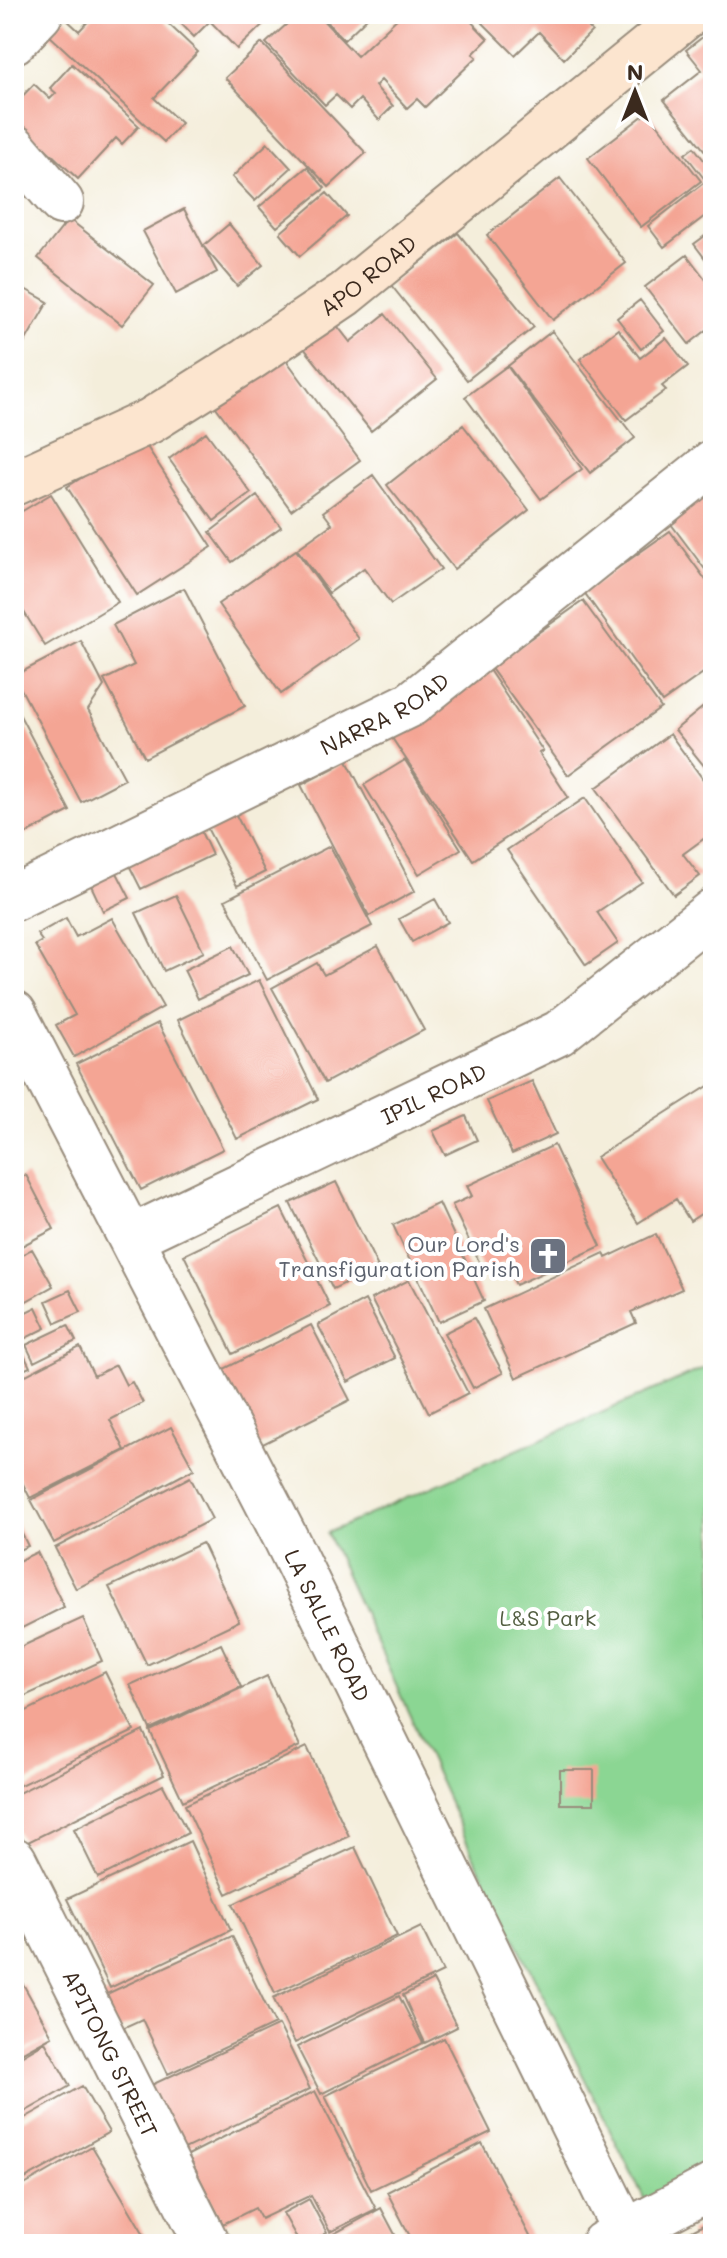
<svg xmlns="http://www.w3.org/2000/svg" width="727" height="2258" font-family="Mali,sans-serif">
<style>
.green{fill:#8bd693;stroke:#638058;stroke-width:2}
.building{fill:#f4a594}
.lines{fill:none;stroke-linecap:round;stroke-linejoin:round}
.street-casing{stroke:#988c7c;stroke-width:48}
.secondary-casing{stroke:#988c7c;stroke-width:48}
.street{stroke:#fff;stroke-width:44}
.secondary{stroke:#fce5cf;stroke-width:44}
.labels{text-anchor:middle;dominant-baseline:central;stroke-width:8;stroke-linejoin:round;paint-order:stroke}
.street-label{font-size:22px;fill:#3b2a1e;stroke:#fff}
.worship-label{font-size:22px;fill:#5b616d;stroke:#fff;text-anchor:end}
.park-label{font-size:22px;fill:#535e41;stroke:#fff}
</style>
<rect width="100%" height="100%" fill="#fff"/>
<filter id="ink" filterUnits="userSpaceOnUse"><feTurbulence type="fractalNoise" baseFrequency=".0125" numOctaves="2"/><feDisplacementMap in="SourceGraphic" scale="16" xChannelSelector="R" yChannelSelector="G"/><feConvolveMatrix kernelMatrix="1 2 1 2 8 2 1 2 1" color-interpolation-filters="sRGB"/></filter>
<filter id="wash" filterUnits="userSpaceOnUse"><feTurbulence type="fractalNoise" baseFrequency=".006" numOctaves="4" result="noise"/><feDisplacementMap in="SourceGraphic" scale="32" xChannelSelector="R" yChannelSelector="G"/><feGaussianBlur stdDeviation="1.8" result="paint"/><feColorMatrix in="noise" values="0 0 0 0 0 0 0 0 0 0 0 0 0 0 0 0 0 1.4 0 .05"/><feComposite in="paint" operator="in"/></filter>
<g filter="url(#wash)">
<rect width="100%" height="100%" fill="#f4eedb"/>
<!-- green -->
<path class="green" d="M713,1364V2195L658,2226L472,1853L327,1533Z"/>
<g id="blocks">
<!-- building -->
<path class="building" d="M95,14H158L198,52L154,98L181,123L164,142L49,35L65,18L79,31Z
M172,14H274L237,49L210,21L194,37Z
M298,14H317L357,56L402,14H464L488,39L473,54L477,57L425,107L417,99L407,108L381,80L375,86L393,106L379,120L360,99L350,109L336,95L325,105L266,43Z
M319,14H371L344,40Z
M474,14H575L592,31L564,59L539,32L515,55Z
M713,29V161L664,100L702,70L686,50Z
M262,43L366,153L329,187L225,78Z
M72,64L139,126L122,144L116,138L78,179L14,119V105L34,84L50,99L56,93L50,88Z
M648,112L701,181L641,227L588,158Z
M268,143L291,168L255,201L232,177Z
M694,147L713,172V210L664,247L648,226L706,181L685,154Z
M307,167L325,188L277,227L259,207Z
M560,178L626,263L553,320L487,235Z
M327,193L347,216L300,256L280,233Z
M184,209L217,272L176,294L143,231Z
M69,219L154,285L122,325L38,258Z
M229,224L263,265L237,286L203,246Z
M713,230V269L694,244Z
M458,233L534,327L467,380L391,285Z
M687,255L713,289V325L689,344L645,287Z
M14,283L48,302L14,361Z
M640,300L664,331L641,349L617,318Z
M385,314L437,379L371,431L299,342L331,318L350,342Z
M618,329L640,358L666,338L688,366L662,386L666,390L626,420L580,359Z
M552,331L635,438L590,473L508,366Z
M284,357L360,460L291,510L216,407Z
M507,366L582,469L541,499L465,397Z
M463,425L529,510L454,569L387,485Z
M206,432L251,493L214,521L169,459Z
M142,439L212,547L137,595L67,487Z
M373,475L441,569L391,604L364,568L329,593L297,549L332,524L323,512Z
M713,475V580L662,512Z
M51,494L118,602L45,646L14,596V516Z
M257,496L281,527L232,562L210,532Z
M670,531L713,590V666L662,702L584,592Z
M296,550L359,639L281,694L218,604Z
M184,588L245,706L145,758L104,680L134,665L113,625Z
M583,601L661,708L568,775L490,667Z
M81,641L104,686L88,710L125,779L81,802L14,676Z
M483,661L543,751L539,753L568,797L473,860L384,726Z
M713,699V777L675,730Z
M14,704L70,811L14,840Z
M670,734L713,793V832L683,854L700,876L674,895L596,788Z
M405,760L461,849L419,874L364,785Z
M347,761L415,891L369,916L301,785Z
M585,798L642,882L597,912L618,943L586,965L507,850Z
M233,809L265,872L237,886L205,824Z
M196,821L212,855L141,889L124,855Z
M330,846L372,926L267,980L225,900Z
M114,867L130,898L103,911L88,879Z
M176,895L204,952L164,971L136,913Z
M435,899L448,922L412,942L399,919Z
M66,918L76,937L112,918L163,1007L74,1057L56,1025L75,1015L35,945L42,941L37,934Z
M233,946L248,975L198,999L184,970Z
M378,946L424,1030L325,1083L272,988L317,963L324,975Z
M259,980L318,1099L237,1139L178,1020Z
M158,1023L223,1149L141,1190L76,1064Z
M532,1081L556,1134L512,1154L487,1101Z
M713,1083V1206L690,1221L676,1199L638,1223L596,1157Z
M466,1116L477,1140L445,1155L433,1131Z
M554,1145L601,1246L516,1285L505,1262L484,1272L452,1205L472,1196L467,1186Z
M26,1175L54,1229L14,1250V1181Z
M336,1182L378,1267L333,1289L290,1203Z
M439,1203L484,1301L439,1322L393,1225Z
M281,1208L330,1306L233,1354L184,1255Z
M656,1234L682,1289L631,1312L636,1323L516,1378L484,1309L604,1253L606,1258Z
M32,1249L53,1286L14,1308V1259Z
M409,1280L468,1393L429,1413L371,1299Z
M70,1290L81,1312L56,1323L46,1301Z
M365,1300L395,1358L348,1382L318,1325Z
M36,1307L46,1328L24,1339L14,1318Z
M474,1318L503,1373L473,1388L444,1333Z
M68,1325L76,1341L34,1362L26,1345Z
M311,1325L350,1400L259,1446L220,1371Z
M14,1335L30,1367L14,1374Z
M80,1347L94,1376L116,1365L126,1385L132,1382L143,1403L110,1420L125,1450L30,1498L14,1466V1381Z
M171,1427L194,1469L54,1543L31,1500Z
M190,1477L212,1519L76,1589L55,1548Z
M14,1518L28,1546L14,1552Z
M202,1543L239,1621L147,1665L109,1587Z
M37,1552L64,1607L14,1632V1563Z
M83,1618L102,1661L14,1701V1650Z
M221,1644L241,1687L150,1729L130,1685Z
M105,1672L134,1731L14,1788V1717Z
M267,1676L300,1746L183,1801L150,1731Z
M143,1731L164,1775L24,1844L14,1825V1795Z
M307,1747L349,1836L227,1894L185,1805Z
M560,1770H594V1804H560Z
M163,1785L188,1833L98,1878L74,1829Z
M190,1841L231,1930L110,1988L67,1899Z
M355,1847L397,1936L275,1993L233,1904Z
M421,1927L443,1972L295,2043L273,1998Z
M232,1936L275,2024L168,2074L142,2019L114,2032L98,1998Z
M433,1980L457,2027L425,2043L403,1995Z
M23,1984L52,2036L14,2057V1989Z
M399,1996L423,2043L321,2094L297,2047Z
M279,2025L310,2089L174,2154L143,2089Z
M444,2038L491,2132L371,2190L325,2096Z
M45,2042L70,2086L14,2118V2060Z
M82,2086L109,2132L14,2185V2124Z
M315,2091L376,2209L330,2232L311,2195L261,2219L255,2208L223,2224L188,2155Z
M482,2143L534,2244H414L387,2192Z
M92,2146L148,2241L142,2244H14V2191Z
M309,2199L327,2233L307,2244H300L283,2213Z
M381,2208L400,2244H315Z
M713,2220V2244H696L690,2232Z"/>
</g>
</g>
<g filter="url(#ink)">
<use href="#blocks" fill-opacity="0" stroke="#988c7c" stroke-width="2"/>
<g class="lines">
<!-- street casing -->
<g class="street-casing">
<g id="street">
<path d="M14,41L40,14"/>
<path d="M14,147L61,202"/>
<path id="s1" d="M14,898L411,704L713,462"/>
<path id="s2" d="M14,1013L285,1537L631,2244"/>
<path id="s3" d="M132,1237L559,1033L713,911"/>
<path id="s4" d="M14,1860L207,2244"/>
<path d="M603,2244L713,2186"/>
</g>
</g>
<!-- secondary casing -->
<g class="secondary-casing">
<g id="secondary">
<path id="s5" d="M14,483L150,421L247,360L345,294L689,14"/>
</g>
</g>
<!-- street -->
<use href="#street" class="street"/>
<!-- secondary -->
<use href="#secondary" class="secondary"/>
</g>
</g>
<!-- icons -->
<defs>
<g id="church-square" transform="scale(2)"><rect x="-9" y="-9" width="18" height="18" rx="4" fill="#6b7280" stroke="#fff"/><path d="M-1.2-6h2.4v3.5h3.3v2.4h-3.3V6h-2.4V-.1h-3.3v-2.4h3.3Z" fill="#fff"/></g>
</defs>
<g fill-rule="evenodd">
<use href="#church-square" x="548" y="1256"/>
</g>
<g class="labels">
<!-- street labels -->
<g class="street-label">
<text stroke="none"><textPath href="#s5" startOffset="412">APO ROAD</textPath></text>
<text stroke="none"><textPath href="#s1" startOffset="414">NARRA ROAD</textPath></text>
<text stroke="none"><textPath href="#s3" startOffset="334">IPIL ROAD</textPath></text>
<text stroke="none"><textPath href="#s2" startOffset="688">LA SALLE ROAD</textPath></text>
<text stroke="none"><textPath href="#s4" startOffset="216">APITONG STREET</textPath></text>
</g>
<!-- worship labels -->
<g class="worship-label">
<text x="520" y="1243">Our Lord's<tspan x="520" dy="25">Transfiguration Parish</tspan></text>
</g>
<!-- park labels -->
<g class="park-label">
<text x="548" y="1617">L&amp;S Park</text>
</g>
</g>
<!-- margin -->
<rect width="727" height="2258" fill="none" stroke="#fff" stroke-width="48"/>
<!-- north arrow -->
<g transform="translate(635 92)" stroke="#ffffff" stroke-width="6" paint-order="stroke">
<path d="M0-6L14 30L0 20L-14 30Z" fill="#3b2a1e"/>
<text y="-12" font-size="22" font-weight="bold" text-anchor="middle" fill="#3b2a1e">N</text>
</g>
</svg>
